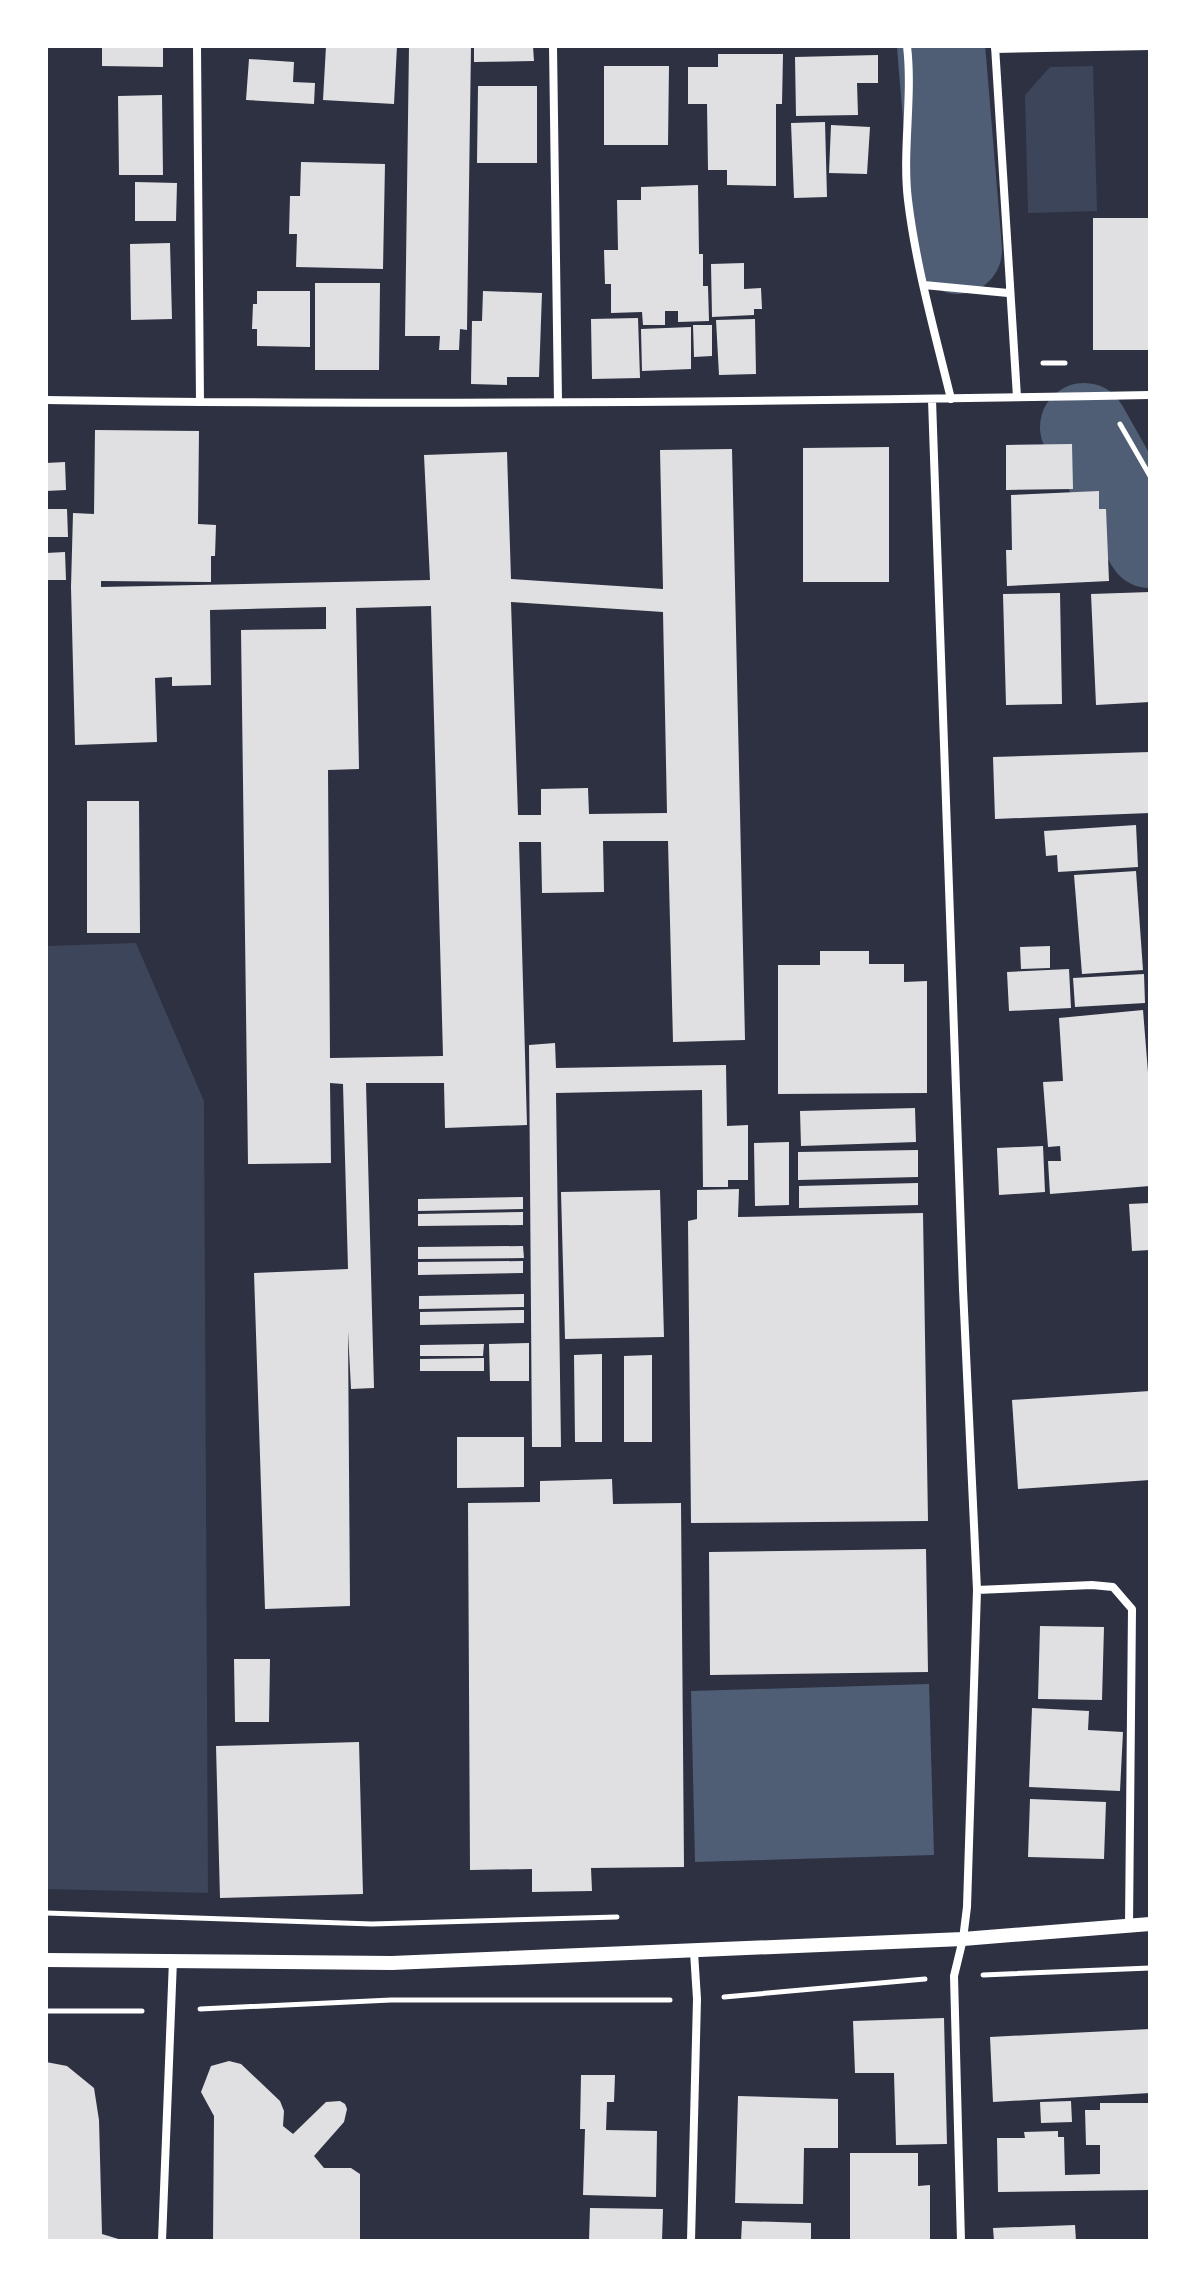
<svg xmlns="http://www.w3.org/2000/svg" width="1196" height="2287" font-family="'Exo 2',sans-serif">
<style>
.green{fill:#3c4559}
.water{fill:#4f5d75}
.lines{fill:none;stroke-linecap:round;stroke-linejoin:round}
.river{stroke:#4f5d75;stroke-width:88}
.building{fill:#e0e0e3;fill-rule:evenodd}
.path{stroke:#fff;stroke-width:5}
.minor{stroke:#fff;stroke-width:8}
.tertiary{stroke:#fff;stroke-width:14}
</style>
<rect width="100%" height="100%" fill="#2d3142"/>
<!-- green -->
<path class="green" d="M1093,66L1097,211L1028,213L1025,95L1050,67Z
M136,943L204,1101L208,1893L46,1889V946Z"/>
<!-- water -->
<path class="water" d="M929,1684L934,1855L695,1862L691,1691Z"/>
<g class="lines">
<!-- river -->
<path class="river" d="M941,46L958,250
M1084,427L1150,544"/>
</g>
<!-- building -->
<path class="building" d="M102,46H163V67L102,66Z
M326,46H397L394,104L323,100Z
M409,46H471L467,330L460,329L459,350H439L440,336H405Z
M474,46H533L534,61L474,62Z
M718,54H783L782,104H776V186L727,185V170H708L707,104H688V67H718Z
M878,55V83H857L858,115L796,116L795,57Z
M249,59L294,62L293,82L315,83L314,104L246,100Z
M604,66H669L668,145H604Z
M478,86H537V163H477Z
M162,95L163,175H119L118,96Z
M825,122L827,197L794,198L791,123Z
M831,125L870,127L867,174L829,173Z
M301,162L385,164L383,269L296,267L297,234H289L290,196H300Z
M135,182L177,183L176,221H135Z
M698,185L699,254H703V286H708L709,321L678,322V311H665V325H643L642,312L611,313V284H605L604,250H618L617,200H641V187Z
M1093,218H1150V350H1093Z
M170,243L172,319L131,320L130,244Z
M744,263V289L761,288L762,309H754V315L712,317L711,264Z
M315,283H380L379,370H315Z
M257,291H310V347L257,346V329H252L253,304H257Z
M483,291L542,293L539,377H507V385L471,384L472,321H482Z
M638,318L640,378L592,379L591,319Z
M755,319L756,374L719,375L716,320Z
M693,325H712V356L694,357Z
M691,327V369L642,371L641,329Z
M95,430L199,431L198,524L216,525L215,556H211V582L101,581V587L430,580L424,455L507,452L511,579L663,589L660,450L732,449L745,1040L673,1042L668,841H603L604,892L542,893L541,842H519L527,1125L445,1128L444,1083H366L374,1388L351,1389L348,1331L350,1606L265,1609L254,1273L348,1269L343,1084L330,1083L331,1163L248,1164L241,630L326,629V607L210,610L211,685L172,686V677L155,678L157,742L75,745L71,587L73,513L94,514ZM511,602L663,612L667,813L589,814L588,788L541,789V815H518ZM431,606L443,1056L330,1058L328,770L359,769L356,608Z
M1072,444L1073,489L1006,490V445Z
M889,447V582H803V448Z
M65,462L66,490L46,491V463Z
M1099,491V509H1106L1109,581L1007,586L1006,550H1012L1011,495Z
M46,509H67L68,537H46Z
M65,552L66,580H46V553Z
M1150,592V702L1096,705L1091,594Z
M1060,593L1062,704L1006,705L1003,594Z
M1150,752V813L995,819L993,757Z
M87,801H139L140,933H87Z
M1136,825L1138,867L1058,872L1057,855L1046,856L1044,831Z
M1136,871L1143,970L1082,974L1074,875Z
M1050,946V968L1021,969L1020,947Z
M820,951H869V964H904V982L927,981V1093L778,1094V965H820Z
M1069,969L1071,1008L1009,1011L1007,972Z
M1144,974L1145,1003L1075,1007L1073,978Z
M1143,1010L1150,1097V1186L1050,1194L1048,1161H1061L1060,1146L1048,1147L1043,1082L1063,1081L1059,1018Z
M555,1043L556,1068L726,1065L727,1126L748,1125V1180H728V1187H703L702,1090L556,1093L561,1447H532L529,1045Z
M915,1108L916,1142L801,1146L800,1111Z
M789,1142V1205L755,1206L754,1143Z
M1043,1146L1045,1192L999,1195L997,1148Z
M918,1150V1177L798,1180V1152Z
M918,1183V1205L799,1208V1186Z
M739,1189L738,1217L923,1213L928,1521L691,1523L688,1221L697,1219V1190Z
M660,1190L664,1337L565,1339L561,1192Z
M523,1197V1209L418,1211V1199Z
M1150,1203V1250L1132,1251L1129,1204Z
M523,1212V1225L418,1226V1214Z
M523,1246L524,1258L418,1259V1247Z
M523,1261V1273L418,1275V1262Z
M524,1294V1307L419,1309V1296Z
M524,1310V1323L420,1325V1312Z
M529,1343V1381H490L489,1344Z
M484,1344L483,1356H420V1345Z
M602,1354V1442H575L574,1355Z
M652,1355V1442H624V1356Z
M484,1358V1371H420V1359Z
M1150,1391V1480L1018,1489L1012,1400Z
M457,1437H524V1487L457,1488Z
M612,1479L613,1504L681,1503L684,1867L591,1868L592,1891L532,1892V1869L470,1870L468,1503L540,1502V1481Z
M926,1549L928,1672L710,1675L709,1552Z
M1040,1626L1104,1627L1102,1700L1038,1699Z
M234,1659H270L269,1722H235Z
M1032,1708L1089,1711L1088,1730L1123,1732L1120,1791L1029,1787Z
M359,1742L363,1894L220,1898L216,1746Z
M1030,1799L1106,1802L1104,1859L1028,1857Z
M944,2018L947,2144L896,2145L894,2073H855L853,2021Z
M1150,2029V2093L993,2102L990,2037Z
M229,2061L241,2064L280,2101L284,2111L283,2126L293,2134L326,2102L340,2101L345,2104L347,2109L344,2122L314,2156L324,2168H351L360,2174V2241H213L214,2116L201,2092L211,2066Z
M46,2062L67,2066L94,2088L99,2120L102,2234L125,2241H46Z
M581,2075H615L614,2102H607L606,2130L657,2131L656,2197L583,2195L585,2129H580Z
M738,2096L838,2099V2148H804L803,2204L735,2203Z
M1071,2101L1072,2122L1041,2123L1040,2102Z
M1100,2103H1150V2190L998,2192L997,2138H1025L1024,2132L1058,2131V2137H1064L1065,2175L1100,2174V2145H1086L1085,2110H1100Z
M850,2153H918V2186L930,2185V2241H850Z
M590,2208L663,2209L662,2241H589Z
M742,2221L811,2223V2241H741Z
M1075,2225L1076,2241H994L993,2228Z"/>
<g class="lines">
<!-- path -->
<path class="path" d="M1043,363H1065
M1120,424L1150,476
M46,1913L372,1924L617,1917
M983,1975L1150,1968
M724,1997L925,1979
M200,2009L391,2000H670
M46,2011H142"/>
<!-- minor -->
<path class="minor" d="M197,46L200,402
M553,46L558,401
M907,46C913,97 902,151 908,200C916,267 935,333 951,399
M995,46L1017,397
M995,49L1150,46
M924,285L1008,293
M46,400C414,406 782,402 1150,395
M932,400L963,1289L977,1590L967,1907L963,1939L954,1976L961,2241
M977,1590L1092,1585L1113,1587L1132,1609L1129,1926
M162,2241L173,1960
M691,2241L697,1999L694,1952"/>
<!-- tertiary -->
<path class="tertiary" d="M46,1960L392,1963L963,1939L1150,1924"/>
</g>
<!-- border -->
<rect width="1196" height="2287" fill="none" stroke="#ffffff" stroke-width="96"/>
</svg>
